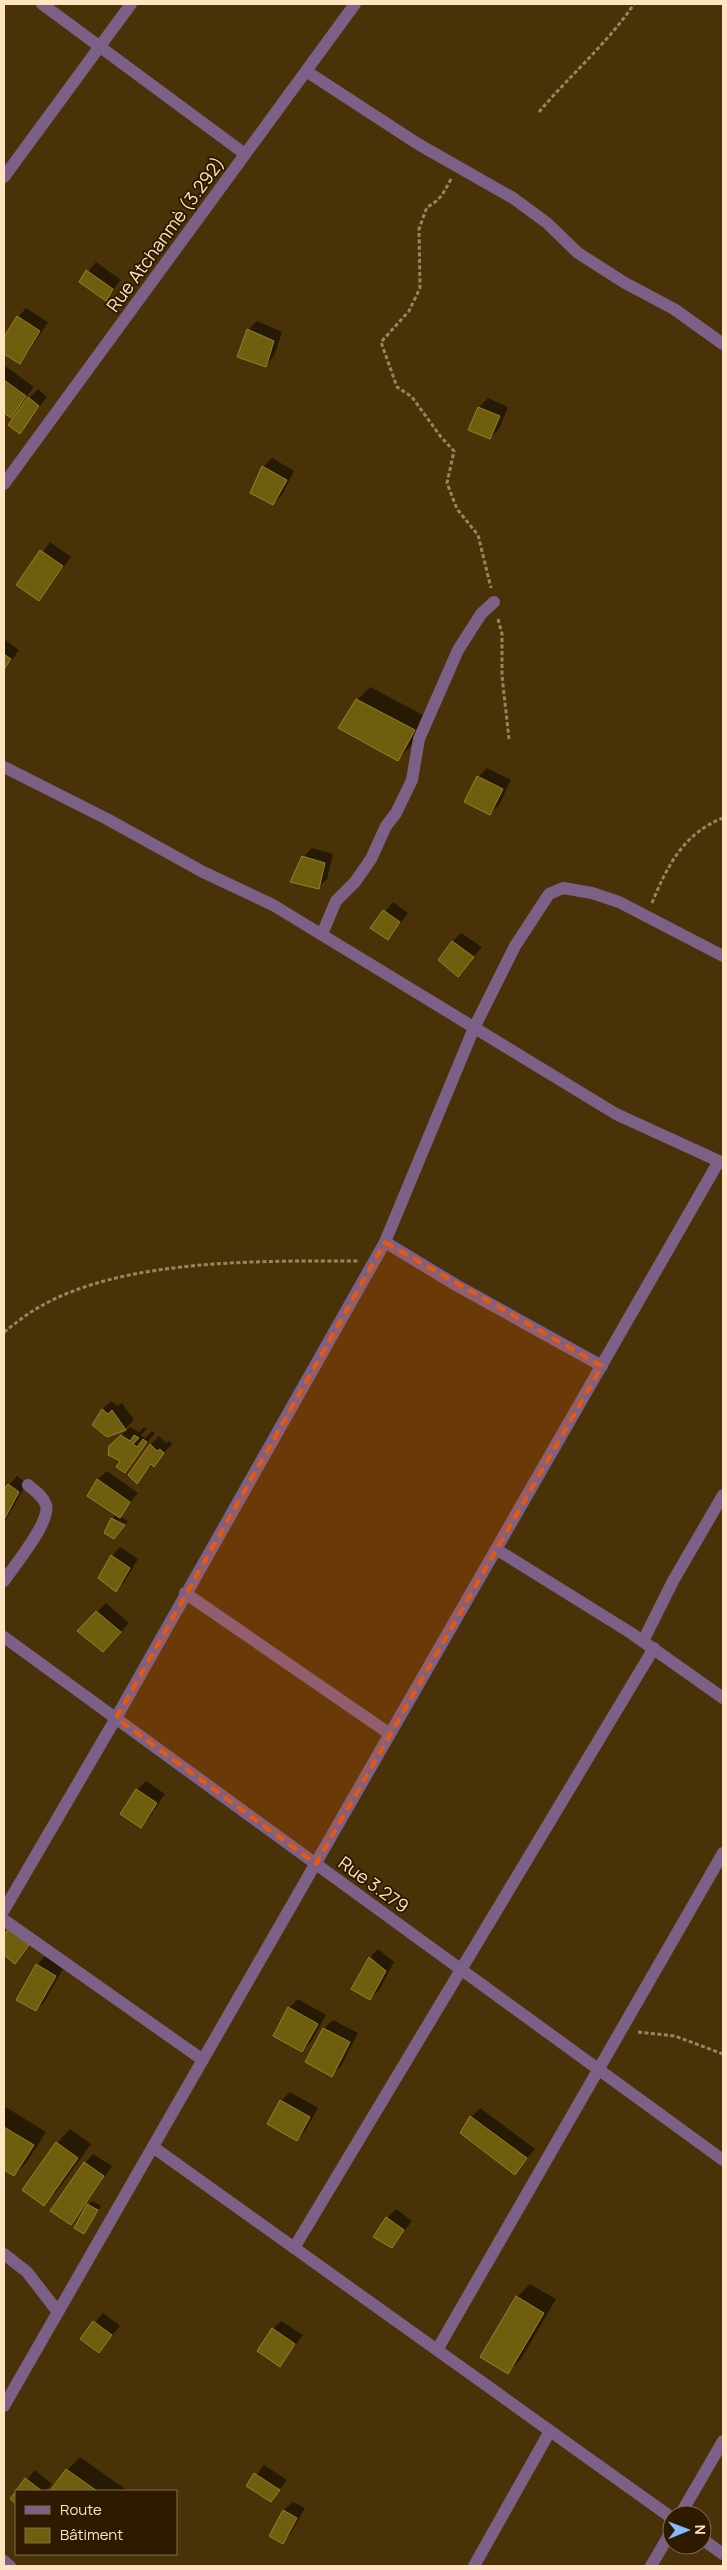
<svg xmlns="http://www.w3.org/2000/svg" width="727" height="2570" font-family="Manrope,sans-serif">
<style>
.shadow{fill:#0007}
.building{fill:#6f5e0d;stroke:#968129}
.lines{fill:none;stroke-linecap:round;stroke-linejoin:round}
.path{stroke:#9c835c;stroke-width:3;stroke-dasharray:4 2.5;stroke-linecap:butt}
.minor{stroke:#7c6088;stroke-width:12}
.marked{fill:#e8590c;fill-opacity:0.2;stroke:#e8590c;stroke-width:4;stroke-dasharray:10 6;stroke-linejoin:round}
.labels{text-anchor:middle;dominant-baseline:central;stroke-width:4;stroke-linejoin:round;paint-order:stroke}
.street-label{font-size:18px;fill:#fee4c1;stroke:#2d1a00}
</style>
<rect width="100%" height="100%" fill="#4a3208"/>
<!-- shadow -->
<path class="shadow" d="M96,262L121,280L106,299L81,281Z
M26,308L48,322L28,353L19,362L4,352V339L18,317Z
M257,321L282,332L274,356L266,365L248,330Z
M4,365L34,387L10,416L4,411Z
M38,389L47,397L20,432L29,398Z
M488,398L508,407L499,429L490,438L470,429L479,407Z
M272,458L294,471L282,495L273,504L263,467Z
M50,542L71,557L39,600L18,585Z
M4,639L19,650L4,671Z
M370,687L427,717L411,746L398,759L357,700Z
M487,768L511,780L499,805L490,814L478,777Z
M312,848L333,854L327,879L318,888L303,857Z
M393,902L408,913L388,939L372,928Z
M461,933L482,947L458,975L452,942Z
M111,1401L118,1406L122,1403L134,1420L125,1429L108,1435L103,1409Z
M130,1427L139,1432L144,1427L147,1429L141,1435L145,1438L152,1431L155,1433L124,1471L122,1461L110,1446Z
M159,1436L166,1443L169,1441L172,1444L137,1482L150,1445Z
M107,1471L138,1493L119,1516L128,1521L118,1534L112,1519L117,1514L89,1496L98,1479Z
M17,1476L27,1483L4,1523V1491Z
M120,1547L138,1559L124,1582L116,1590L112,1556Z
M106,1603L129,1623L112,1642L97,1612Z
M146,1781L165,1794L150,1817L141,1826L137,1790Z
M378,1949L394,1962L379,1990L370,1999L353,1988L370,1957Z
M45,1956L64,1967L45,2001L36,2010L37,1965Z
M298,1999L326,2015L311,2042L302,2051L289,2008Z
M333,2020L358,2033L341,2066L332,2075L307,2061L324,2028Z
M290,2092L318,2108L305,2131L297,2139L281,2101Z
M4,2106L46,2132L27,2162L14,2175L4,2168Z
M480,2108L535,2149L514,2173L471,2117Z
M70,2129L91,2144L57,2191L44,2204L24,2190L57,2143Z
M93,2154L112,2166L79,2214L70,2223L85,2163Z
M92,2201L101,2206L84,2233L88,2205Z
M396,2209L412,2221L391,2247L387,2218Z
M530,2284L556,2299L521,2359L508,2372L482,2356L517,2297Z
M103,2313L120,2326L98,2352L81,2339Z
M281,2321L303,2335L280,2365L273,2329Z
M80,2457L128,2491H51L67,2470Z
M264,2465L287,2480L271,2501L248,2486Z
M35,2470L52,2484L46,2491H17Z
M293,2502L305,2508L291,2533L283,2542L271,2535L284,2510Z"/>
<!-- building -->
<path class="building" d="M86,270L113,289L106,301L79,282Z
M17,316L40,331L20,364L4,354V337Z
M247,329L274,341L266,367L237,357Z
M4,380L26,396L11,418L4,413Z
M28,397L39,406L20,434L8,425Z
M478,407L500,416L490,439L468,430Z
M262,466L287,480L273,505L250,493Z
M40,550L63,566L39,601L16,585Z
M4,654L11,659L4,670Z
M356,699L415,730L398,761L338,728Z
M477,776L503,789L490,815L464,802Z
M302,856L325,863L319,889L290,882Z
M383,910L400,922L388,940L370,928Z
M452,941L474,957L458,977L438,960Z
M102,1409L108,1414L112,1410L126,1430L107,1437L92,1425Z
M121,1435L130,1441L134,1435L139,1438L133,1444L137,1447L143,1439L147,1442L125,1473L116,1467L120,1461L108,1455L109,1446Z
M150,1444L157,1451L160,1449L164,1453L154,1467L151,1464L137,1484L128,1475Z
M97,1479L130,1502L120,1518L87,1496Z
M8,1484L19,1492L4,1520V1489Z
M111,1518L125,1525L114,1539L104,1533Z
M111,1555L130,1568L116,1592L98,1578Z
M96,1611L121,1632L103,1652L77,1631Z
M136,1789L157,1803L141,1828L120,1814Z
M8,1929L29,1945L15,1964L4,1955V1935Z
M369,1957L386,1971L370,2000L351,1989Z
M36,1964L56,1976L36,2011L16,2000Z
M288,2007L318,2024L302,2052L273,2036Z
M323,2028L350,2042L332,2077L305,2062Z
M280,2100L310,2117L297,2141L267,2124Z
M470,2116L527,2158L515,2175L460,2133Z
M4,2127L34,2145L14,2176L4,2170Z
M56,2142L78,2158L44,2206L22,2190Z
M84,2162L104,2176L71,2225L50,2211Z
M87,2204L98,2210L84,2234L74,2228Z
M386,2217L404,2230L392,2248L373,2237Z
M516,2296L544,2313L508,2374L480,2357Z
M93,2321L112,2335L99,2353L80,2339Z
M272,2328L295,2344L280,2367L257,2351Z
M66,2469L97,2491H50Z
M254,2473L280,2490L271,2502L246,2486Z
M25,2478L42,2491H16V2504L10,2499Z
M283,2510L297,2518L283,2544L269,2536Z"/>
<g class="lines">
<!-- path -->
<path class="path" d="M539,112C570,75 607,44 634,4
M451,179C444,192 441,200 427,207L419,229L420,288L409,311L381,342L397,387L412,397L441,437L454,451L447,483L457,509L478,535L491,588
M498,619L502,634V676L509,739
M652,903C667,866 684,833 723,818
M4,1332C16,1323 28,1313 41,1306C126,1258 263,1261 359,1261
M638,2032L675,2036L723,2054"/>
<!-- minor -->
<path class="minor" d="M42,4L245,154
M306,71L418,144L513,198L547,223L578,253L625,283L674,309L723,344
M4,177L131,4
M4,484L355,4
M4,767L107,819L203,872L273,905L616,1114L723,1163
M322,934L336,901L355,882L371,859L386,826L396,813L412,780L419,739L458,650L481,614L494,602
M385,1242L456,1285L602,1366
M496,1549L631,1633L723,1698
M4,1581C14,1566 51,1522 46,1505C43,1496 35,1491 28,1485
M185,1593L390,1734
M4,1637L723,2160
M643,1641L673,1581L723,1495
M4,1910L116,1718L385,1242L474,1028L515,946L549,894L563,888L592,893L619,902L723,956
M4,1920L203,2060
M153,2147L672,2518
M294,2248L654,1648
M4,2254L27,2272L58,2312
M437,2350L723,1853
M4,2406L719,1161
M680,2515L723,2441
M702,2539L723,2554
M4,2561L10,2566
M474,2566L550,2431
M651,2566L672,2530"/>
</g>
<!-- marked area -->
<path class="marked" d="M385,1242L602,1366L316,1864L116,1718Z"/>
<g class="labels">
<!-- street labels -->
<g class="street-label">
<text transform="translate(165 234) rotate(-54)">Rue Atchanmè (3.292)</text>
<text transform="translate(374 1884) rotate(36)">Rue 3.279</text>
</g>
</g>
<!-- border -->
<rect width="727" height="2570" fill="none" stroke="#fee4c1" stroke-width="10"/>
<!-- legend -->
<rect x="15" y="2490" width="162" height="65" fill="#2d1a00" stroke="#816b4d"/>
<rect x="25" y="2506" width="25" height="8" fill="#7c6088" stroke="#816b4d"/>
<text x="60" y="2515" font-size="15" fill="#fee4c1">Route</text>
<rect x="25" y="2528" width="25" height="15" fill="#6f5e0d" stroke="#816b4d"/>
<text x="60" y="2540" font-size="15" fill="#fee4c1">Bâtiment</text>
<!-- north arrow -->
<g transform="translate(687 2530) rotate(89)"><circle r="24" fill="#2d1a00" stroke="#816b4d"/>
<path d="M0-4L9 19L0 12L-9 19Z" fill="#88bafc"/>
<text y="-8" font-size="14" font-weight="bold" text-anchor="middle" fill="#fee4c1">N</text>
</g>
</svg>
